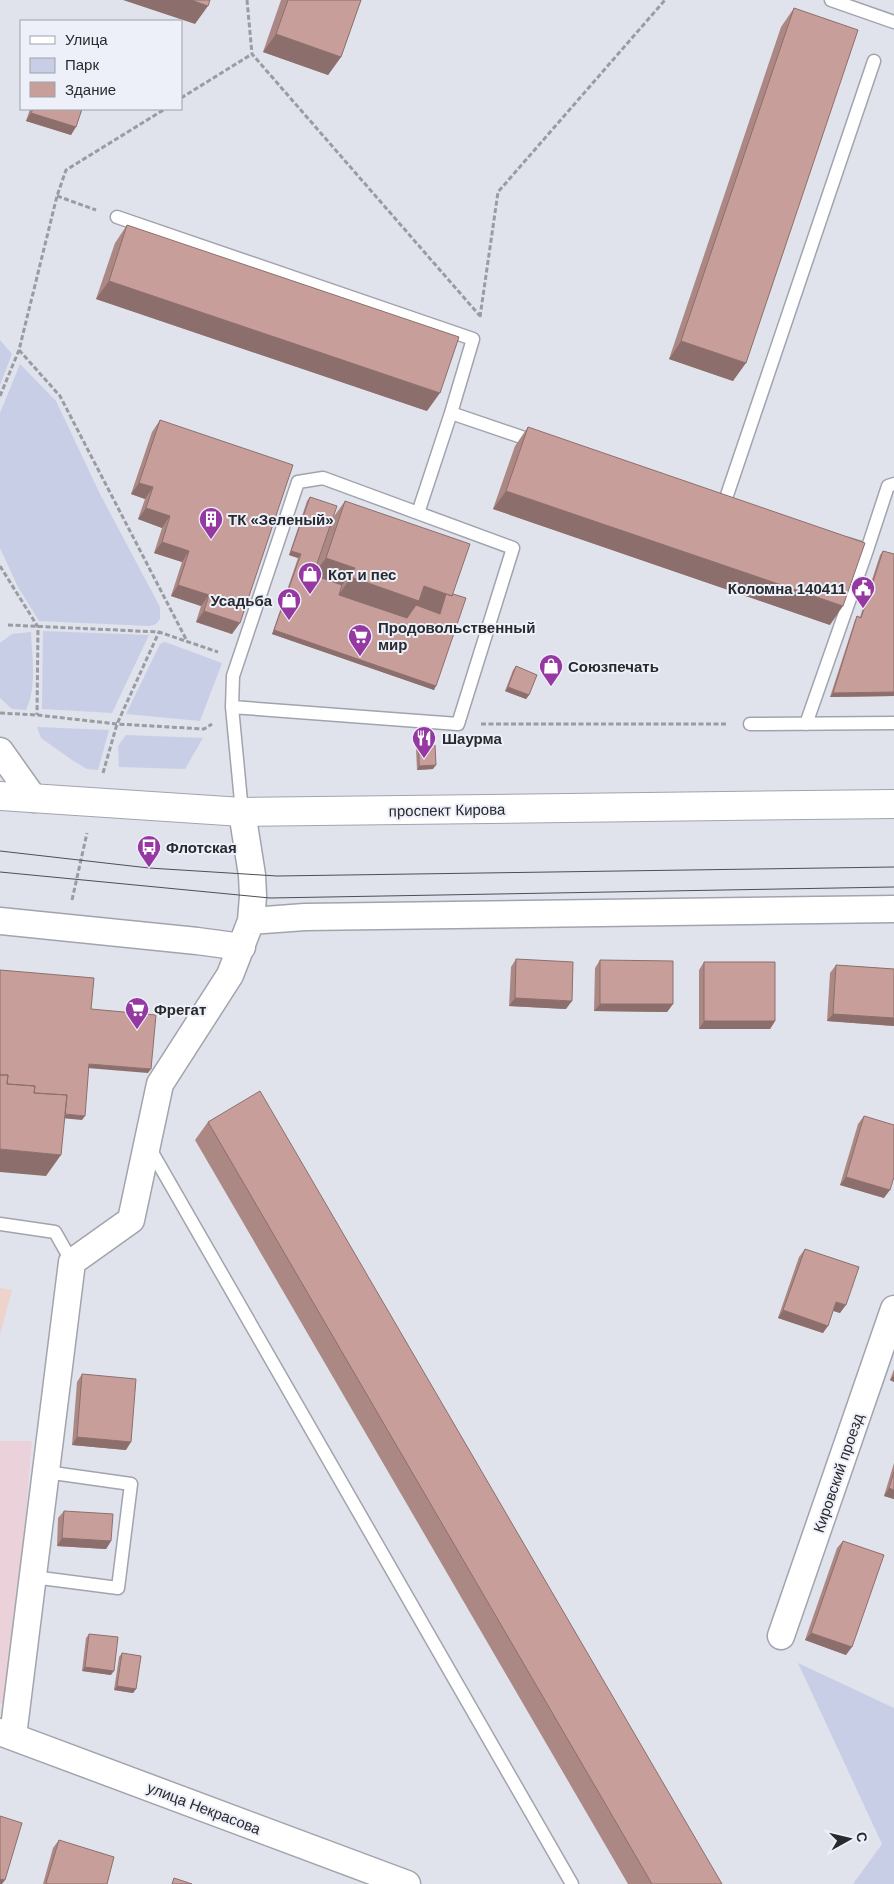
<svg xmlns="http://www.w3.org/2000/svg" width="894" height="1884" font-family="Arial,sans-serif">
<style>
.industrial{fill:#ebd1d9}
.education{fill:#ecd3cb}
.green{fill:#c8cee6}
.lines{fill:none;stroke-linecap:round;stroke-linejoin:round}
.service-casing{stroke:#a1a4ad;stroke-width:15}
.minor-casing{stroke:#a1a4ad;stroke-width:29}
.secondary-casing{stroke:#a1a4ad;stroke-width:30}
.path{stroke:#9a9ca4;stroke-width:3;stroke-dasharray:5 2.5;stroke-linecap:butt}
.service{stroke:#fff;stroke-width:12}
.minor{stroke:#fff;stroke-width:26}
.secondary{stroke:#fff;stroke-width:28}
.tram{stroke:#4e4f55;stroke-width:1}
.wall{fill:#ac8885}
.shaded-wall{fill:#8c6f6c}
.building{fill:#c89e9b;stroke:#8c6f6c}
.labels{text-anchor:middle;dominant-baseline:central;stroke-width:4;stroke-linejoin:round;paint-order:stroke}
.poi-label{font-size:15px;font-weight:bold;fill:#292a2e;stroke:#edf0f9;text-anchor:start}
.street-label{font-size:15px;fill:#292a2e;stroke:#edf0f9}
</style>
<rect width="100%" height="100%" fill="#e0e2ec"/>
<!-- industrial -->
<path class="industrial" d="M0,1441H32L10,1705L0,1703Z"/>
<!-- education -->
<path class="education" d="M0,1288L12,1290L0,1335Z"/>
<!-- green -->
<path class="green" d="M0,340L12,354L0,385Z
M20,364L56,401L100,494L160,607V619L156,624L150,626L39,621L18,587L0,548V413Z
M43,631L149,635L112,713L42,709Z
M31,632C32,657 37,687 26,710L12,709L0,698V643L12,634Z
M165,642L222,663L200,721L126,714L160,644Z
M37,727L109,730L98,770L87,769L72,760L41,738Z
M126,735L203,738L185,769L119,767L118,746Z
M798,1663L894,1708V1884H853L882,1844Z"/>
<g class="lines">
<!-- service casing -->
<g class="service-casing">
<path id="service" d="M831,0L894,22
M117,217L473,339L451,413
M724,504L874,61
M847,544L867,550L888,486L894,484
M232,707L458,724L513,548L418,513
M750,724L894,723
M806,724L867,550
M242,812L232,707L233,676L298,482L323,478L418,513L451,413L536,442
M149,1147L572,1884
M0,1224L55,1232L72,1262
M33,1577L118,1588L131,1484L46,1472"/>
</g>
<!-- minor casing -->
<g class="minor-casing">
<path id="minor" d="M0,751L34,799
M0,921L197,941L242,947
M251,921L305,917L894,909
M781,1636L894,1309
M0,1732L407,1884
M13,1736L72,1262L131,1220L160,1084L230,975L251,921L253,896L252,875L242,812"/>
</g>
<!-- secondary casing -->
<g class="secondary-casing">
<path id="secondary" d="M0,796L242,812L894,804"/>
</g>
<!-- path -->
<path class="path" d="M247,0L252,54L480,316
M181,98L252,54
M57,196L96,210
M480,317L498,192L665,0
M19,350L60,396L187,641
M0,396L19,350L57,196L66,170L165,109
M0,566L38,627L37,715
M8,625L159,632L218,652
M0,713L37,715L117,724L204,729L212,724
M481,724H727
M103,773L117,724L159,632
M72,900L87,833"/>
<!-- service -->
<use href="#service" class="service"/>
<!-- minor -->
<use href="#minor" class="minor"/>
<!-- secondary -->
<use href="#secondary" class="secondary"/>
<!-- tram -->
<path class="tram" d="M0,851L149,868L277,876L894,867
M0,872L270,898L894,887"/>
</g>
<!-- wall -->
<path class="wall" d="M281,0H361L341,57L328,75L263,52Z
M794,8L733,381L669,359L781,27Z
M30,109H82L71,135L26,121Z
M127,225L427,411L96,299L115,243Z
M160,420L232,634L196,622L201,606L171,596L182,562L154,553L162,528L138,519L145,499L131,494L152,432Z
M528,427L830,625L493,509L515,446Z
M310,497L332,519L345,501L453,594L434,690L272,634L298,558L289,555L307,501Z
M883,551L894,554V696L830,697L855,620L857,616L860,617L880,555Z
M516,666L529,695L526,699L505,691L513,670Z
M419,745L433,769L417,770L416,749Z
M516,959L566,1009L509,1006L511,967Z
M600,960L673,1004L667,1012L594,1011L595,968Z
M704,962L775,1021L770,1029H699V970Z
M836,965L894,969V1026L827,1021L830,973Z
M864,1116L884,1198L840,1185L858,1124Z
M208,1122L722,1884H628L195,1140Z
M805,1249L840,1313L833,1311L823,1333L778,1318L799,1257Z
M894,1369V1382L890,1380Z
M82,1374L126,1450L72,1445L77,1382Z
M894,1463V1499L884,1496Z
M64,1511L111,1541L106,1549L57,1546L58,1518Z
M843,1541L846,1655L805,1640L837,1548Z
M89,1634L111,1675L82,1671L86,1638Z
M122,1653L136,1689L133,1693L114,1690L119,1657Z
M59,1840L107,1884H43L53,1848Z"/>
<!-- shaded-wall -->
<path class="shaded-wall" d="M123,0H191L208,6L195,24Z
M276,34L341,57L328,75L263,52Z
M31,113L76,127L71,135L26,121Z
M109,281L440,393L427,411L96,299Z
M681,341L746,363L733,381L669,359Z
M139,483L153,487L145,499L131,494Z
M506,491L843,606L830,625L493,509Z
M146,508L170,516L162,528L138,519Z
M162,542L189,551L182,562L154,553Z
M291,551L301,554L298,558L289,555Z
M326,558L355,568L339,589L310,579Z
M351,577L424,586L452,596L437,618L404,622L336,599Z
M178,585L209,595L201,606L171,596Z
M204,611L240,623L232,634L196,622Z
M274,630L436,686L434,690L272,634Z
M508,687L529,695L526,699L505,691Z
M894,692V696L830,697L833,693Z
M436,765L433,769L417,770L419,766Z
M515,998L572,1001L566,1009L509,1006Z
M600,1004H673L667,1012L594,1011Z
M833,1014L894,1018V1026L827,1021Z
M704,1021H775L770,1029H699Z
M89,1064L151,1069L148,1073L87,1068Z
M22,1110L85,1116L82,1120L19,1114Z
M0,1149L61,1155L46,1176L0,1172Z
M846,1177L890,1190L884,1198L840,1185Z
M836,1302L846,1305L840,1313L831,1310Z
M783,1310L828,1326L823,1333L778,1318Z
M894,1375V1382L890,1380Z
M77,1437L131,1442L126,1450L72,1445Z
M889,1488L894,1490V1499L884,1496Z
M62,1538L111,1541L106,1549L57,1546Z
M811,1633L852,1647L846,1655L805,1640Z
M85,1667L114,1671L111,1675L82,1671Z
M117,1686L136,1689L133,1693L114,1690Z
M0,1879L5,1880L2,1884H0Z"/>
<!-- building -->
<path class="building" d="M191,0H210L208,6Z
M288,0H361L341,57L276,34Z
M794,8L858,30L746,363L681,341Z
M33,109H82L76,127L31,113Z
M127,225L459,337L440,393L109,281Z
M160,420L293,465L240,623L204,611L209,595L178,585L189,551L162,542L170,516L146,508L153,487L139,483Z
M528,427L865,543L843,606L506,491Z
M310,497L337,506L313,575L342,585L339,595L407,618L416,605L440,614L446,594L452,596L453,594L466,598L436,686L274,630L301,554L291,551Z
M345,501L470,544L452,596L424,586L419,601L351,577L355,568L326,558Z
M883,551L894,554V692L833,693L857,616L861,618Z
M516,666L537,675L529,695L508,687Z
M419,745H435L436,765L419,766Z
M516,959L573,962L572,1001L515,998Z
M600,960L673,961V1004H600Z
M704,962H775V1021H704Z
M836,965L894,969V1018L833,1014Z
M0,970L94,978L91,1009L156,1015L151,1069L89,1064L85,1116L65,1114L67,1095L34,1093L35,1086L7,1084L8,1075H0Z
M0,1075H8L7,1084L35,1086L34,1093L67,1095L61,1155L0,1149Z
M260,1091L722,1884H652L208,1122Z
M864,1116L894,1125V1177L890,1190L846,1177Z
M805,1249L859,1267L846,1305L836,1302L828,1326L783,1310Z
M82,1374L136,1379L131,1442L77,1437Z
M894,1472V1490L889,1488Z
M64,1511L113,1514L111,1541L62,1538Z
M843,1541L884,1555L852,1647L811,1633Z
M89,1634L118,1637L114,1671L85,1667Z
M122,1653L141,1656L136,1689L117,1686Z
M0,1816L22,1823L5,1880L0,1879Z
M59,1840L114,1857L107,1884H48L46,1883Z
M174,1878L192,1884H172Z"/>
<!-- icons -->
<defs>
<g id="building-pin" transform="scale(1.25)"><path d="M0 17L-7.5 6A9.5 9.5 0 1 1 7.5 6Z" fill="#9638a1" stroke="#edf0f9"/><path d="M-4-6H4V6H1V3H-1V6H-4ZM-2.5-4.3h1.7v1.8h-1.7ZM.8-4.3h1.7v1.8H.8ZM-2.5-1h1.7V.8h-1.7ZM.8-1h1.7V.8H.8Z" fill="#fff"/></g>
<g id="shop-pin" transform="scale(1.25)"><path d="M0 17L-7.5 6A9.5 9.5 0 1 1 7.5 6Z" fill="#9638a1" stroke="#edf0f9"/><path d="M-5-2.5h2.3a2.7 3.5 0 0 1 5.4 0H5L5.5 6h-11ZM-1.5-2.5h3a1.5 2.3 0 0 0-3 0Z" fill="#fff"/></g>
<g id="civic-pin" transform="scale(1.25)"><path d="M0 17L-7.5 6A9.5 9.5 0 1 1 7.5 6Z" fill="#9638a1" stroke="#edf0f9"/><path d="M-.6-6.5H3V-4.5H.6V-3L4-1V1h2V6H-6V1h2V-1L-.6-3ZM-1.2 2.5V6h2.4V2.5Z" fill="#fff"/></g>
<g id="supermarket-pin" transform="scale(1.25)"><path d="M0 17L-7.5 6A9.5 9.5 0 1 1 7.5 6Z" fill="#9638a1" stroke="#edf0f9"/><path d="M-6-5.5h2.5l.6 2H6L4.5 2H-2.5L-4.4-4H-6ZM-1.5 3.2a1.3 1.3 0 1 0 .1 0ZM3 3.2a1.3 1.3 0 1 0 .1 0Z" fill="#fff"/></g>
<g id="restaurant-pin" transform="scale(1.25)"><path d="M0 17L-7.5 6A9.5 9.5 0 1 1 7.5 6Z" fill="#9638a1" stroke="#edf0f9"/><path d="M-5-6h1v4h1v-4h1v4h1v-4h1v5L-1.5 .5V6h-2V.5L-5-1ZM5-6V6H3V1.5H1.5Q1.5-4 5-6Z" fill="#fff"/></g>
<g id="bus-pin" transform="scale(1.25)"><path d="M0 17L-7.5 6A9.5 9.5 0 1 1 7.5 6Z" fill="#9638a1" stroke="#edf0f9"/><path d="M-5-6H5V4H4V6H2V4H-2V6H-4V4H-5ZM-3.5-4V0h7V-4ZM-3.5 1.2v1.5H-2V1.2ZM2 1.2v1.5H3.5V1.2Z" fill="#fff"/></g>
</defs>
<g fill-rule="evenodd">
<use href="#building-pin" x="211" y="519"/>
<use href="#shop-pin" x="310" y="574"/>
<use href="#civic-pin" x="863" y="588"/>
<use href="#shop-pin" x="289" y="600"/>
<use href="#supermarket-pin" x="360" y="636"/>
<use href="#shop-pin" x="551" y="666"/>
<use href="#restaurant-pin" x="424" y="738"/>
<use href="#bus-pin" x="149" y="847"/>
<use href="#supermarket-pin" x="137" y="1009"/>
</g>
<g class="labels">
<!-- poi labels -->
<g class="poi-label">
<text x="228" y="519">ТК «Зеленый»</text>
<text x="328" y="574">Кот и пес</text>
<text x="846" y="588" text-anchor="end">Коломна 140411</text>
<text x="272" y="600" text-anchor="end">Усадьба</text>
<text x="378" y="627">Продовольственный<tspan x="378" dy="17">мир</tspan></text>
<text x="568" y="666">Союзпечать</text>
<text x="442" y="738">Шаурма</text>
<text x="166" y="847">Флотская</text>
<text x="154" y="1009">Фрегат</text>
</g>
<!-- street labels -->
<g class="street-label">
<text transform="translate(447 810) rotate(-1)">проспект Кирова</text>
<text transform="translate(838 1473) rotate(-71)">Кировский проезд</text>
<text transform="translate(204 1808) rotate(21)">улица Некрасова</text>
</g>
</g>
<!-- legend -->
<rect x="20" y="20" width="162" height="90" fill="#edf0f9" stroke="#9fa1a8"/>
<rect x="30" y="36" width="25" height="8" fill="#ffffff" stroke="#9fa1a8"/>
<text x="65" y="45" font-size="15" fill="#292a2e">Улица</text>
<rect x="30" y="58" width="25" height="15" fill="#c8cee6" stroke="#9fa1a8"/>
<text x="65" y="70" font-size="15" fill="#292a2e">Парк</text>
<rect x="30" y="82" width="25" height="15" fill="#c89e9b" stroke="#9fa1a8"/>
<text x="65" y="95" font-size="15" fill="#292a2e">Здание</text>
<!-- north arrow -->
<g transform="translate(849 1839) rotate(82)" stroke="#edf0f9" stroke-width="4" paint-order="stroke">
<path d="M0-4L9 19L0 12L-9 19Z" fill="#292a2e"/>
<text y="-8" font-size="14" font-weight="bold" text-anchor="middle" fill="#292a2e">С</text>
</g>
</svg>
